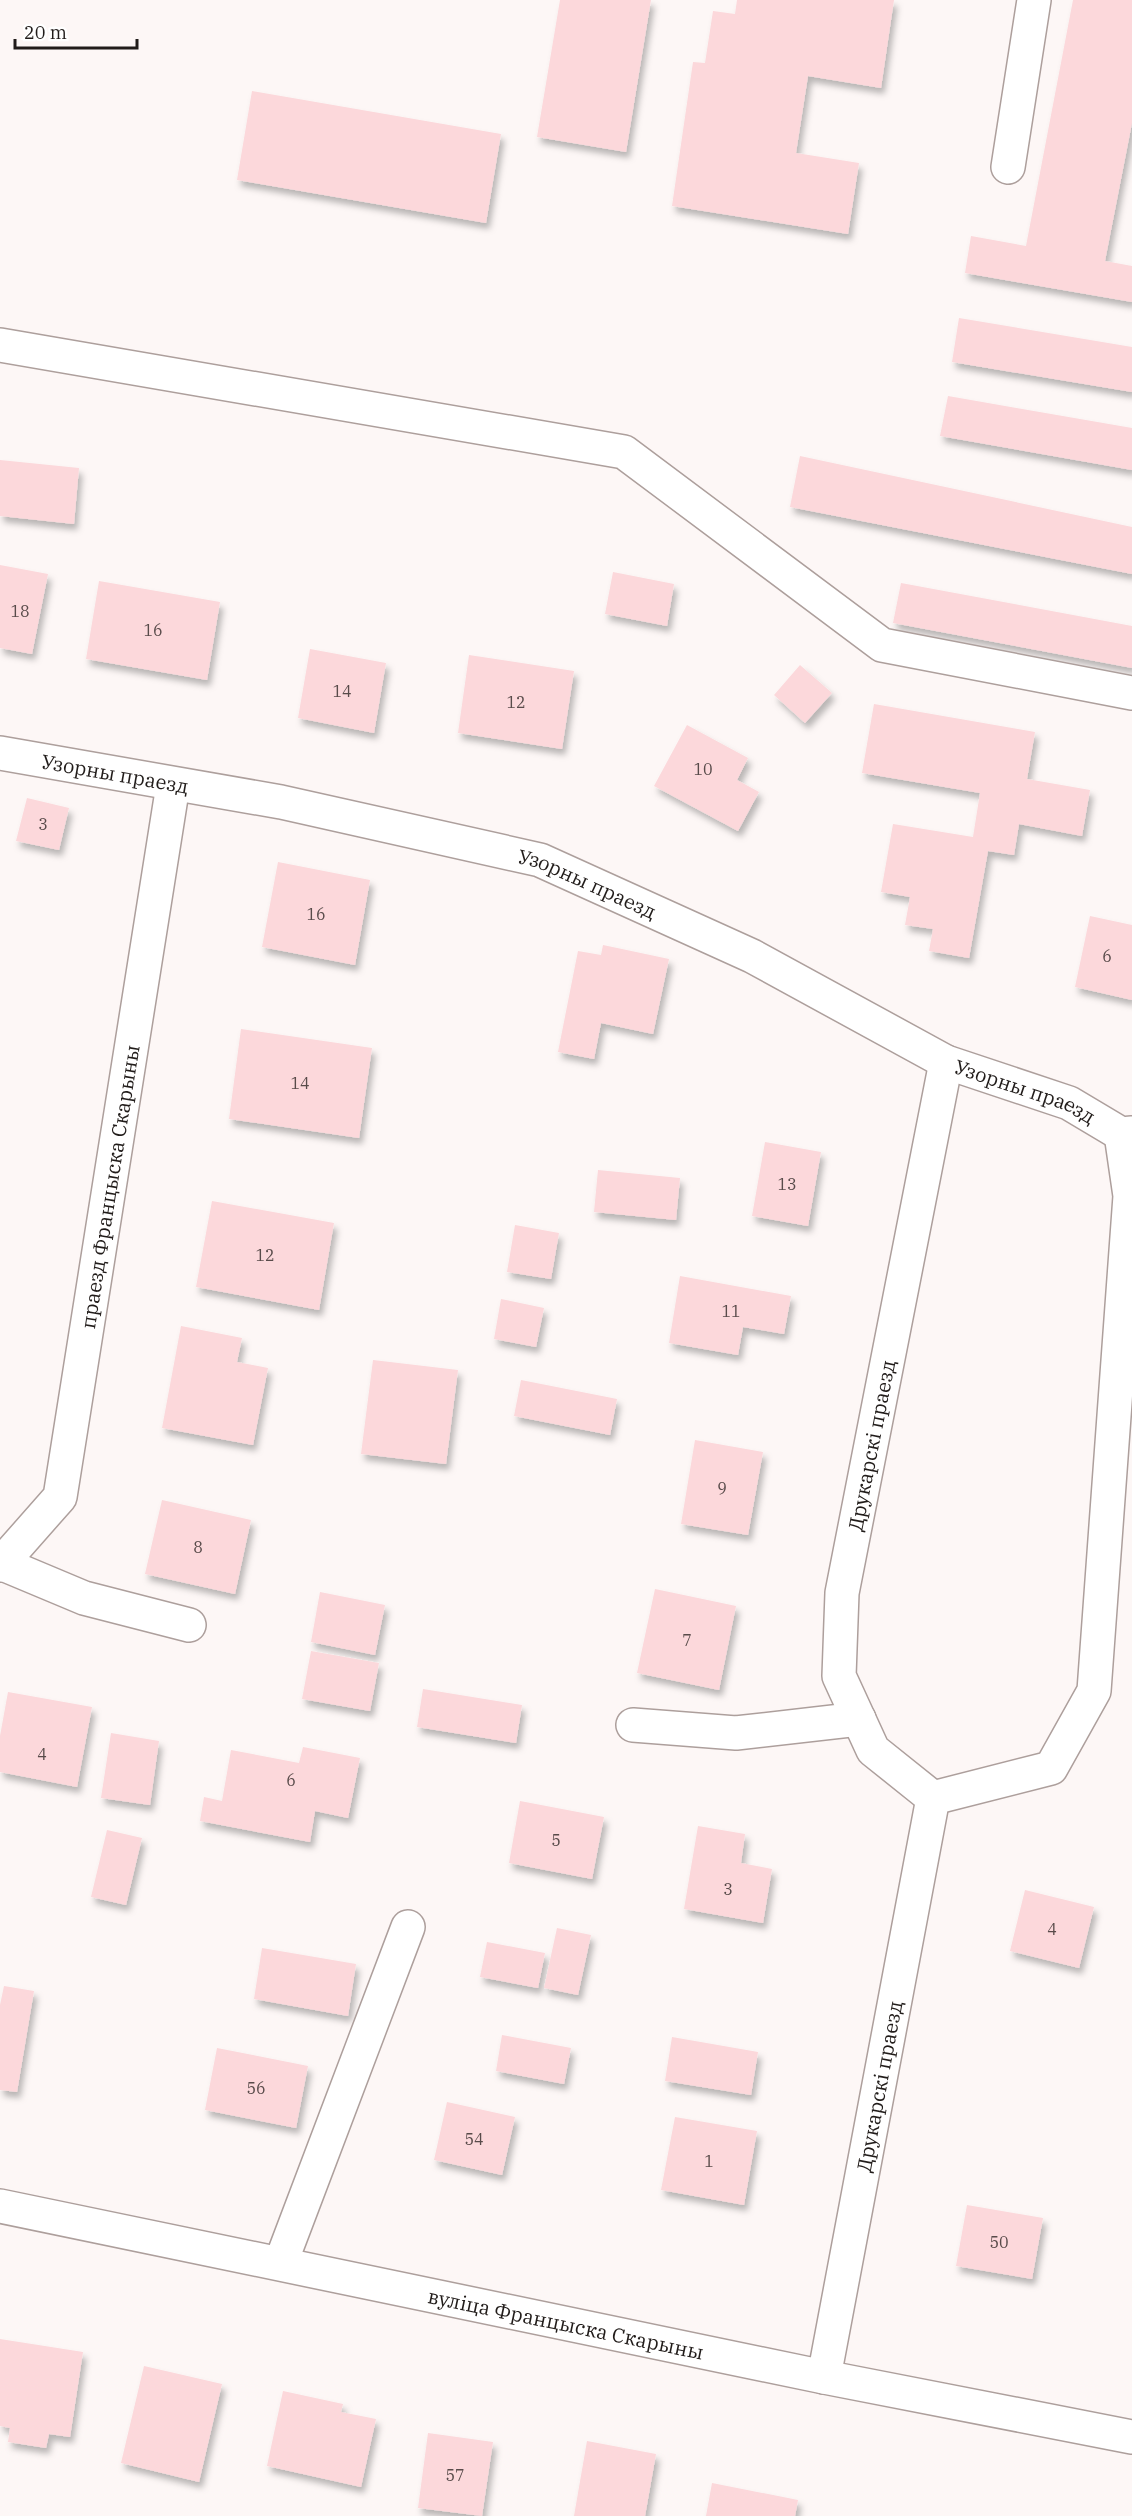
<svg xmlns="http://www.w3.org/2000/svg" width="1132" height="2516" font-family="'IBM Plex Serif',serif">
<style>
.building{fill:#fcd8db;filter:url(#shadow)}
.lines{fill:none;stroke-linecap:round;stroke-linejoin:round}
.minor-casing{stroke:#ad9f9c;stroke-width:36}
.minor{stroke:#fff;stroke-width:33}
.labels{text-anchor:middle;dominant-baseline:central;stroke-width:4.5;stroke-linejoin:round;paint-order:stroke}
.number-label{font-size:16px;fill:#584b4a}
.street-label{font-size:20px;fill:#211c1a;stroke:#fff}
</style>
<defs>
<filter id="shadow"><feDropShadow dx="3.5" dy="6" stdDeviation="3" flood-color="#0004"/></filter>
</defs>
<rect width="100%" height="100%" fill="#fdf7f6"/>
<!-- building -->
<path class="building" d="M560,0H651L626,152L537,137Z
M737,0H894L881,88L808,76L796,153L859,163L848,234L672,206L693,62L705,63L713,11L735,14Z
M1073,0H1132V123L1105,261L1132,266V302L965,273L971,236L1026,246Z
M252,91L501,134L486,223L237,180Z
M959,318L1132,347V392L952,362Z
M948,396L1132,428V470L940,436Z
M800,456L1132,527V574L790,507Z
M0,460L79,468L74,524L0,516Z
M0,565L48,574L32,654L0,648Z
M613,572L674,584L667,626L605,614Z
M99,581L220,602L207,680L86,659Z
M901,583L1132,626V668L893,623Z
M310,649L386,663L374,733L298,718Z
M469,655L574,671L562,749L458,733Z
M800,665L832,693L805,723L774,695Z
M874,704L1035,732L1027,779L1090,790L1082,836L1019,824L1014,855L988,851L969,958L929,951L933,929L905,925L910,897L881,892L893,824L973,837L980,793L862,773Z
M687,725L748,758L737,780L759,792L738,831L654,786Z
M27,798L69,808L59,850L16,841Z
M278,862L370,880L355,965L262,947Z
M1090,916L1132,925V1000L1075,987Z
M603,945L669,959L653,1034L601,1023L594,1059L558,1052L578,951L601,955Z
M241,1029L372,1048L359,1138L229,1119Z
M765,1142L821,1152L808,1226L752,1216Z
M598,1170L680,1178L676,1220L594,1212Z
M212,1201L334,1223L319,1310L196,1287Z
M515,1225L559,1233L551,1279L507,1272Z
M680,1276L791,1296L784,1334L743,1327L738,1355L669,1343Z
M501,1299L544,1308L536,1347L494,1339Z
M181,1326L242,1338L237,1362L268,1368L253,1445L162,1428Z
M373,1360L458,1370L446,1464L361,1454Z
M521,1380L617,1399L610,1435L514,1416Z
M695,1440L763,1452L748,1535L681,1524Z
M162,1500L251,1520L235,1594L145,1574Z
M655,1589L736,1606L719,1690L637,1673Z
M320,1592L385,1605L375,1655L311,1642Z
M311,1651L379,1663L370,1711L302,1699Z
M423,1689L522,1705L516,1743L417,1727Z
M8,1692L92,1707L77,1787L0,1772V1736Z
M111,1733L159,1741L150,1805L101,1798Z
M303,1747L360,1758L348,1818L315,1811L310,1842L200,1821L204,1797L222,1801L231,1750L299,1763Z
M520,1801L604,1817L592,1879L509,1863Z
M698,1826L745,1834L741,1863L772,1869L763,1923L684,1909Z
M107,1830L142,1838L126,1905L91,1897Z
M1025,1890L1094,1907L1079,1968L1010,1951Z
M557,1928L591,1935L578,1995L544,1988Z
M487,1942L545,1953L538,1988L480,1977Z
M262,1948L356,1964L348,2016L254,1999Z
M4,1986L34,1991L17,2092L0,2090V2005Z
M502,2035L571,2048L564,2084L496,2071Z
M672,2037L758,2052L751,2095L665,2081Z
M217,2048L308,2066L296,2128L205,2110Z
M447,2102L515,2117L502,2175L434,2160Z
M675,2117L757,2131L744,2205L661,2190Z
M967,2205L1043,2218L1032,2279L956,2266Z
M0,2339L83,2352L70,2437L49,2434L46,2448L8,2442L10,2428L0,2426Z
M144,2366L222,2384L199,2482L121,2463Z
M283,2391L343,2404L341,2412L376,2419L361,2487L267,2466Z
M428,2433L493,2442L482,2516L418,2508Z
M587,2441L656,2454L645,2516H574Z
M712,2483L798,2500L795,2516H706Z"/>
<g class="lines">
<!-- minor casing -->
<g class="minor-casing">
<g id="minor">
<path d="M1008,167L1034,0"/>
<path d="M0,345L624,452L882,645L1132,693"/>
<path id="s1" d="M0,753L281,802L540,860L752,956L946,1062L1069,1103L1121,1134L1132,1133"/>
<path d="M3,1564L84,1598L189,1625"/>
<path id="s2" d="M0,1565L60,1497L173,785"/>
<path d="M633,1725L736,1733L859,1719"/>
<path id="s3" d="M933,1798L873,1750L839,1676L842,1593L946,1062"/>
<path id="s4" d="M0,2206L824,2377L1132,2437"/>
<path d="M281,2262L408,1927"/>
<path id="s5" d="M824,2377L933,1798L1051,1768L1094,1691L1130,1196L1121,1134"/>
</g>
</g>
<!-- minor -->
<use href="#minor" class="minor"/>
</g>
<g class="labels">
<!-- number labels -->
<g class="number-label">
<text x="20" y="611">18</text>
<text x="153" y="630">16</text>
<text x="342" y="691">14</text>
<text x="516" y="702">12</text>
<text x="703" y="769">10</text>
<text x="43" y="824">3</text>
<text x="316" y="914">16</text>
<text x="1107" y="956">6</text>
<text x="300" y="1083">14</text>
<text x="787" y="1184">13</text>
<text x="265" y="1255">12</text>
<text x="731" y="1311">11</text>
<text x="722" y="1488">9</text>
<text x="198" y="1547">8</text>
<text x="687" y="1640">7</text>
<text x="42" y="1754">4</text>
<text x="291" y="1780">6</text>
<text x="556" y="1840">5</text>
<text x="728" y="1889">3</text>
<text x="1052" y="1929">4</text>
<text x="256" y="2088">56</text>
<text x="474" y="2139">54</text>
<text x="709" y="2161">1</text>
<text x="999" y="2242">50</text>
<text x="455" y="2475">57</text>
</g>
<!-- street labels -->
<g class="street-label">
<text stroke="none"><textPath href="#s1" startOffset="117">Узорны праезд</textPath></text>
<text stroke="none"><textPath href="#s1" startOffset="603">Узорны праезд</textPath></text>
<text stroke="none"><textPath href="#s1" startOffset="1089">Узорны праезд</textPath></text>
<text stroke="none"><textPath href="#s2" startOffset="405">праезд Францыска Скарыны</textPath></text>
<text stroke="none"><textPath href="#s3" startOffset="392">Друкарскі праезд</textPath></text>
<text stroke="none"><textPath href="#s5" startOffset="296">Друкарскі праезд</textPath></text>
<text stroke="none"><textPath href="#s4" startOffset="578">вуліца Францыска Скарыны</textPath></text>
</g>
</g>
<!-- scale -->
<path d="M15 39v9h122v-9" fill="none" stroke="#211c1a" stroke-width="3"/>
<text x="24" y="39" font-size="18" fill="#211c1a" stroke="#ffffff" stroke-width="4.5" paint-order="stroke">20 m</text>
</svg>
